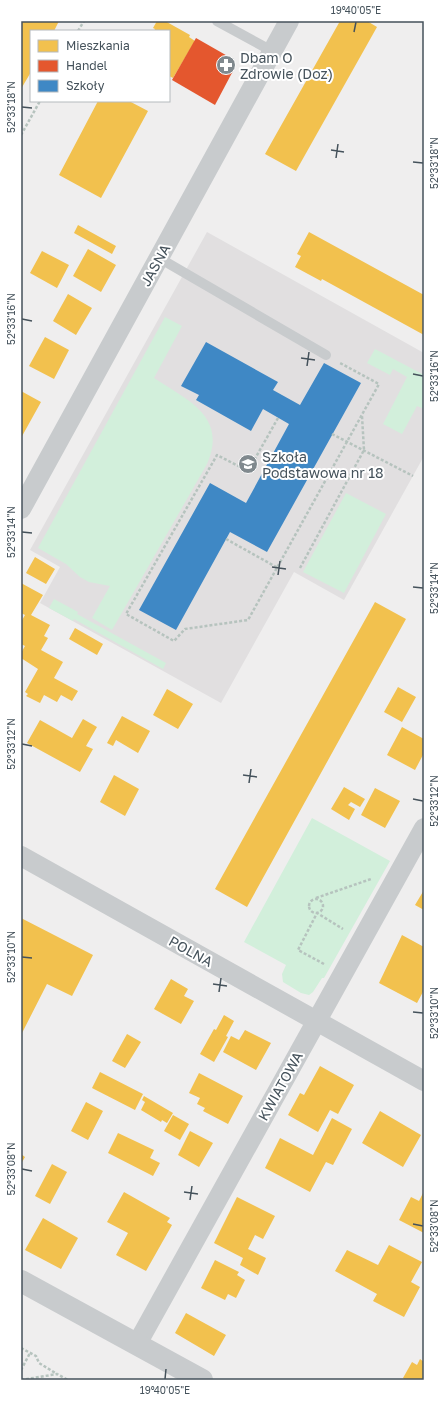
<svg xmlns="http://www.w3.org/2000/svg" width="445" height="1401" font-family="'Golos Text',sans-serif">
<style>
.education{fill:#e1dfe0}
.green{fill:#d2efdb}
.homes{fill:#f2c14e}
.shops{fill:#e4572e}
.schools{fill:#3f88c5}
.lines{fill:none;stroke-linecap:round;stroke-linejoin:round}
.path{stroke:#b6c3be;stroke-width:2.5;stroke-dasharray:3 2;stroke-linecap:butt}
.service{stroke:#c8cbcd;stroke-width:10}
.minor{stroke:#c8cbcd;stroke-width:20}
.tertiary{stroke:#c8cbcd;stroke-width:22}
.ticks{fill:none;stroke:#45525b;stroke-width:1.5}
.labels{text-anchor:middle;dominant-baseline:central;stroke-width:4;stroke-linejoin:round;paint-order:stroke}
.poi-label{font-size:14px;fill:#45525b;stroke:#fff;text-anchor:start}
.street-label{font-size:14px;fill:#45525b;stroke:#fff}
.neatline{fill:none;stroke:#45525b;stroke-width:1.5}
.ticks-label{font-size:10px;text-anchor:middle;fill:#45525b}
</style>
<rect width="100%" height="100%" fill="#efeeee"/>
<!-- education -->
<path class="education" d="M207,232L424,353V456L344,600L294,572L221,703L40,603L60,567L30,550Z"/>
<!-- green -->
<path class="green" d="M165,317L182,326L154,378C187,400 228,416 207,464L112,630L92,618L110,586L89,582L80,577L66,564L38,548Z
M375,349L424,375V409L417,406L402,434L383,424L407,377L393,369L390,375L367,363Z
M346,493L386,514L344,593L303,572Z
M54,599L78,612L77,614L166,663L163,669L74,619L73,621L49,608Z
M312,818L390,861L324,978H322L313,992L309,995L301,993L283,982L282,974L286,965L244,942Z"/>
<!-- homes -->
<path class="homes" d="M21,21H59L54,31H31V72L21,89Z
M157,21H165L190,35L189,37L195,41L173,78L169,76V31H154L155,29L153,28Z
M340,21H367L377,27L296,171L265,154Z
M98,101H129L148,111L101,198L59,175Z
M78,225L116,246L112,254L74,233Z
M309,232L424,295V335L322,279L321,281L295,267L301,256L297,254Z
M88,249L116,265L101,292L73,276Z
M42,251L69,265L57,288L30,273Z
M68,294L92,308L76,335L53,321Z
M45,337L69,350L54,379L29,366Z
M21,391L41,402L21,438Z
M35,557L55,569L46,584L26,573Z
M21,583L43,595L31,615L50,625L44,636L48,638L41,650L63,662L54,678L78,691L72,701L61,695L57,702L44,695L40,703L26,696L28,694L25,692L38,669L21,658V653L25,646L21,644V622L25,615L21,613Z
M375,602L406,619L247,907L215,889Z
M75,628L103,644L97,655L69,639Z
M398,687L416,697L402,722L384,712Z
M167,689L193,704L178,729L153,715Z
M122,716L150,731L138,753L116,740L113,746L107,743Z
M83,719L97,727L86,746L93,749L80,772L27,743L40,720L72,738Z
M402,727L424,739V753L415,770L387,755Z
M114,775L139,789L125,816L100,802Z
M344,787L365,799L360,807L351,802L348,805L355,809L349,820L331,809Z
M375,788L400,801L385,828L361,815Z
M424,890V910L415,905Z
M21,918L93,955L72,996L47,984L21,1035Z
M402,935L424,947V990L417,1003L379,983Z
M171,979L188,989L184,996L194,1001L181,1024L154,1009Z
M224,1015L234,1021L226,1036L228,1037L214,1062L200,1054L214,1029L216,1030Z
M245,1030L271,1043L256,1070L223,1052L231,1036L239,1040Z
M127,1034L141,1042L125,1068L112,1061Z
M320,1066L354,1085L338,1114L330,1110L318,1132L288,1115L300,1093L304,1095Z
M100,1072L143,1094L135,1110L92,1088Z
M199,1073L243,1096L228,1124L203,1111L205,1108L197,1104L200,1098L189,1093Z
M144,1096L173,1113L167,1123L162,1120L161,1122L141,1110L145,1102L142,1100Z
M86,1102L103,1111L88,1140L71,1131Z
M380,1111L421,1135L403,1167L362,1143Z
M173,1115L189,1124L180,1140L164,1131Z
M332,1118L352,1129L333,1165L326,1162L310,1192L265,1168L280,1138L313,1155Z
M190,1131L213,1143L199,1167L178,1155Z
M118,1133L154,1150L150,1158L160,1163L153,1176L108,1153Z
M21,1154L25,1157L21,1164Z
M52,1164L67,1172L50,1204L35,1196Z
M424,1191V1233L399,1220L411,1197L419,1201Z
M124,1192L170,1218L167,1222L172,1225L146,1271L116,1255L128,1233L107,1222Z
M237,1197L275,1216L263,1239L255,1235L248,1249L266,1258L258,1275L240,1265L243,1258L214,1243Z
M43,1218L78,1238L61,1269L25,1250Z
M389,1245L422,1262L411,1282L420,1287L404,1317L373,1301L377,1294L335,1271L347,1250L378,1265Z
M215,1260L239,1272L237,1275L245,1280L236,1298L228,1294L225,1300L201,1288Z
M186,1313L226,1335L214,1356L175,1333Z
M420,1359L424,1362V1380H405L403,1378L412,1362L417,1365Z"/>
<!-- shops -->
<path class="shops" d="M196,38L231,58L234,69L215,105L172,80Z"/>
<!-- schools -->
<path class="schools" d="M206,342L278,382L273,390L300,405L324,363L361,383L267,552L230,532L176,630L139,610L210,483L246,503L289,424L263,409L251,431L196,400L199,395L181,386Z"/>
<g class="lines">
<!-- path -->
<path class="path" d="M78,31L84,21
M21,135L40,101
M278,418L248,471L217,455L126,614L174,641L185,629L248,620L379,384L340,363
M332,434L413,476
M226,539L278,568
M300,568L364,450L362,416
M316,898L371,879
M309 906a7 7 0 1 1 14 0a7 7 0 1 1-14 0Z
M324,964L298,950L317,913L343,929
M21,1348L36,1356L39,1363L57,1374
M21,1370L30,1353
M21,1380L57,1374L68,1380"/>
<!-- service -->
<path class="service" d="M217,21L272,51
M159,258L326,355"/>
<!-- minor -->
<path class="minor" d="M21,509L289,21
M21,856L424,1081
M137,1344L424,828"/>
<!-- tertiary -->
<path class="tertiary" d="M21,1281L202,1380"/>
</g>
<!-- ticks -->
<path class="ticks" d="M354,32L356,22M22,107L32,108M331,150L344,152M336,158L338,144M413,162L423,163M22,319L32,321M301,358L315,360M307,366L309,352M413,374L423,376M22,532L32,533M272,567L286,569M278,575L280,561M413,587L423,588M22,744L32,746M243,775L257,777M249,783L251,769M413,799L423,801M22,957L32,958M213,984L227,986M219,992L221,978M413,1012L423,1013M22,1169L32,1171M184,1192L198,1194M190,1200L192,1186M413,1224L423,1226M165,1379L166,1369"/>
<!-- icons -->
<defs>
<g id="pharmacy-disc" transform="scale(1)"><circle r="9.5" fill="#80898e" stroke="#fff"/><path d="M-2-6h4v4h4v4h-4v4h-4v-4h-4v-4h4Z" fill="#fff"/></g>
<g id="school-disc" transform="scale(1)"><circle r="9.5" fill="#80898e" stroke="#fff"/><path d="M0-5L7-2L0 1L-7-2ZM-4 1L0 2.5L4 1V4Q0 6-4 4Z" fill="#fff"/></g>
</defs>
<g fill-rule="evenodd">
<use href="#pharmacy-disc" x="226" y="65"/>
<use href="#school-disc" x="248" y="464"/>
</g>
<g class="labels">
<!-- poi labels -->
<g class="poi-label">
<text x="240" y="57">Dbam O<tspan x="240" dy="16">Zdrowie (Doz)</tspan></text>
<text x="262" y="456">Szkoła<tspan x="262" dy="16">Podstawowa nr 18</tspan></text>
</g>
<!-- street labels -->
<g class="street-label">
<text transform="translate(155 265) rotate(-61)">JASNA</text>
<text transform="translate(191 951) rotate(29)">POLNA</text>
<text transform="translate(280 1086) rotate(-61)">KWIATOWA</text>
</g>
</g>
<!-- border -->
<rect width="445" height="1401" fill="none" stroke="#ffffff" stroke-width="44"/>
<!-- legend -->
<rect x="30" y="30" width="140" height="72" fill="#ffffff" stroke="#b5babd"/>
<rect x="38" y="40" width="20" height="12" fill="#f2c14e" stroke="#b5babd"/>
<text x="66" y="50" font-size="12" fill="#45525b">Mieszkania</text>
<rect x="38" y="60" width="20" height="12" fill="#e4572e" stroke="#b5babd"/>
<text x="66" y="70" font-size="12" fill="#45525b">Handel</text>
<rect x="38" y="80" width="20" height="12" fill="#3f88c5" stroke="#b5babd"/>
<text x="66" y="90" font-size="12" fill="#45525b">Szkoły</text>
<rect x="22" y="22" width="401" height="1357" class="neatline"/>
<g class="ticks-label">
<text x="356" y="14">19°40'05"E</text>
<text transform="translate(11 107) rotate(-90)" y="4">52°33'18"N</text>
<text transform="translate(434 163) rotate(-90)" y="4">52°33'18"N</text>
<text transform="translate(11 319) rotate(-90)" y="4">52°33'16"N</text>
<text transform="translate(434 376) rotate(-90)" y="4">52°33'16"N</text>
<text transform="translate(11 532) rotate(-90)" y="4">52°33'14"N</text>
<text transform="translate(434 588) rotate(-90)" y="4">52°33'14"N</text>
<text transform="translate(11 744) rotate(-90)" y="4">52°33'12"N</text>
<text transform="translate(434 801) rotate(-90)" y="4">52°33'12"N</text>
<text transform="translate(11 957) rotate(-90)" y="4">52°33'10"N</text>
<text transform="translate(434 1013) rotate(-90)" y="4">52°33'10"N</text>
<text transform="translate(11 1169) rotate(-90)" y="4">52°33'08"N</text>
<text transform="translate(434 1226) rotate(-90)" y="4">52°33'08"N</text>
<text x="165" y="1394">19°40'05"E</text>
</g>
</svg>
